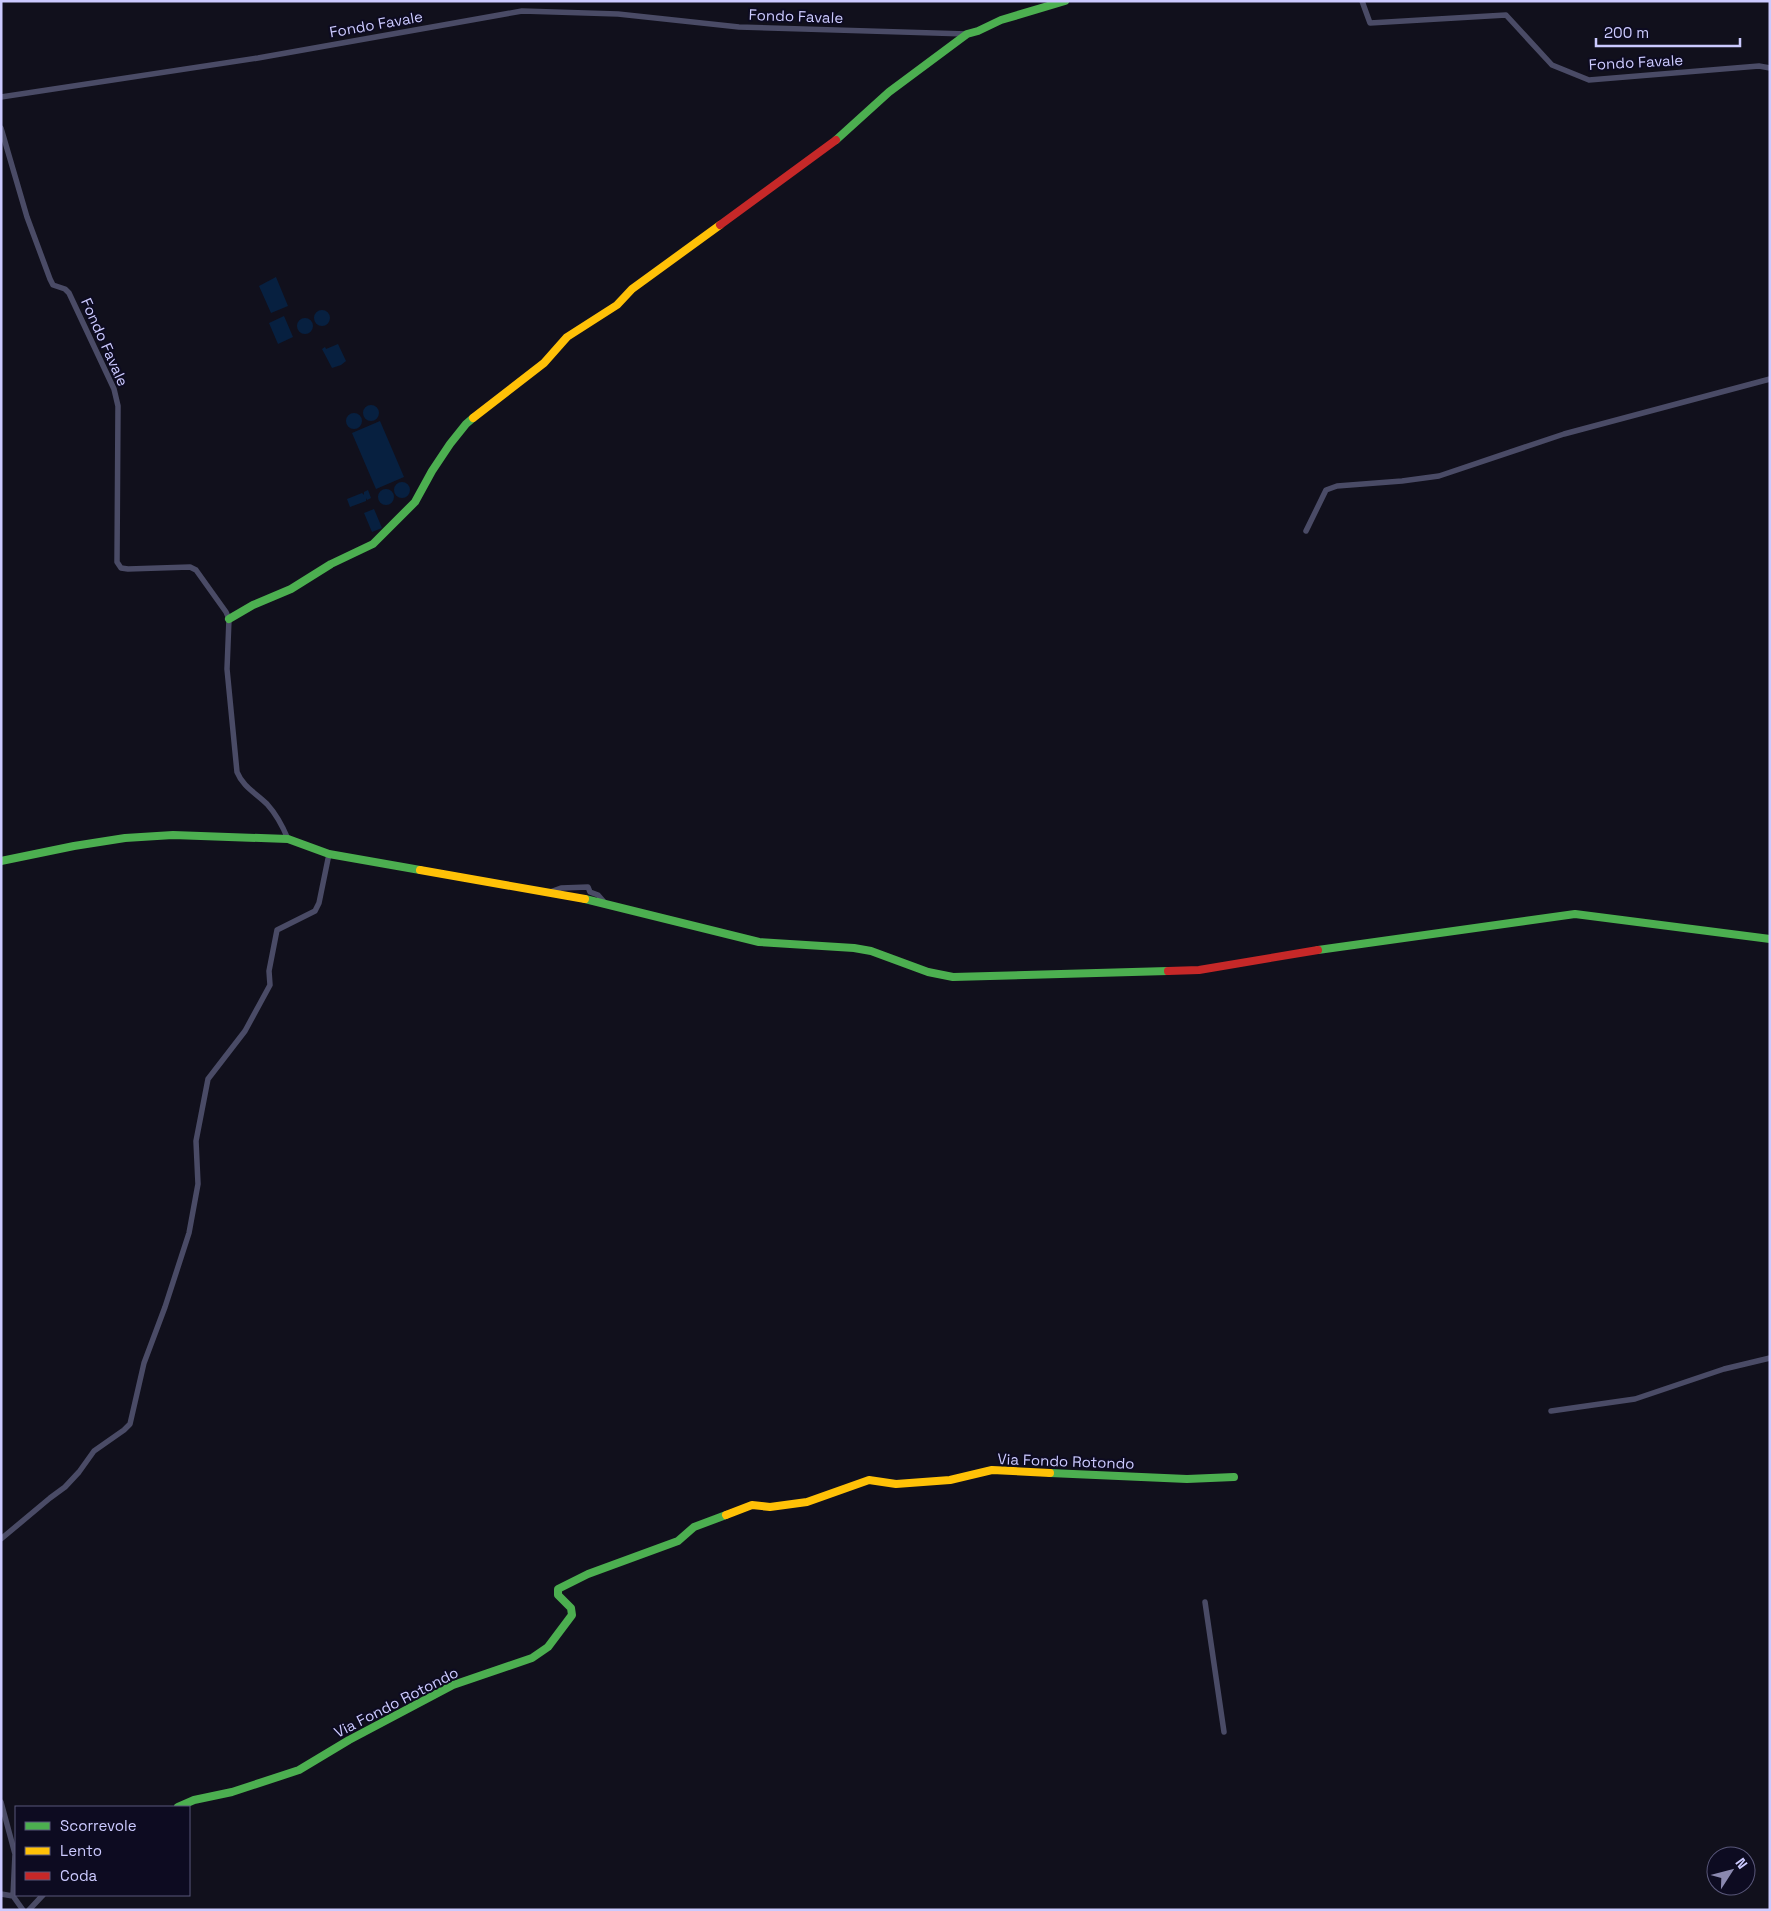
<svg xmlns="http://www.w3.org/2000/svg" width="1771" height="1911" font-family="'Space Grotesk',sans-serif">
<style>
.water{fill:#072040}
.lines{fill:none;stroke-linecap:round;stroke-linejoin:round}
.street{stroke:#4a4b66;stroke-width:5.5}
.fast{stroke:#4caf50;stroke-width:8}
.slow{stroke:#ffc107;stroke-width:8}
.jam{stroke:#c62828;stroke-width:8}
.labels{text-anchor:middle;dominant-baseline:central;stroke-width:4;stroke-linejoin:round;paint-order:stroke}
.street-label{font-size:15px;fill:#cccaff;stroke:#0d0b21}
</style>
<rect width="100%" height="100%" fill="#11101c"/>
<!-- water -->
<path class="water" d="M276,277L288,306L271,313L259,286Z
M314 318a8 8 0 1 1 16 0a8 8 0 1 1-16 0Z
M284,316L293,337L278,344L269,323Z
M297 326a8 8 0 1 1 16 0a8 8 0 1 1-16 0Z
M338,344L346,361L341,365L332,368L322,349L325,347L326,349Z
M363 413a8 8 0 1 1 16 0a8 8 0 1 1-16 0Z
M346 421a8 8 0 1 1 16 0a8 8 0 1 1-16 0Z
M380,421L404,477L376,489L352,433Z
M394 490a8 8 0 1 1 16 0a8 8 0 1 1-16 0Z
M378 497a8 8 0 1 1 16 0a8 8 0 1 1-16 0Z
M368,490L371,498L367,500L366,498V501L350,507L347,499L362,493L364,495V492Z
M374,509L382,528L372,532L364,513Z"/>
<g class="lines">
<!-- street -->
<path class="street" d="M1362,1L1370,23L1506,15L1552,65L1589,80L1759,66L1770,68
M1,97L258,58L522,11L618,14L739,27L967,34
M1,128L27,217L50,279L53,285L65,289L69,293L114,389L118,406L117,562L121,568L128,569L190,567L196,570L226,612L229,619L227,669L237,772C243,787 256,793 267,804C276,814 283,827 288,839
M1306,531L1326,490L1337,486L1402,481L1439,476L1564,434L1770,379
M550,892L561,888L588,887L590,892L598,895L605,903
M1551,1411L1635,1399L1724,1369L1770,1358
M1,1539L50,1498L65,1487L79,1472L94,1451L124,1430L130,1424L144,1363L165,1307L189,1233L198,1184L196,1141L208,1079L245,1031L270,985L269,971L277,930L315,911L319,903L329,854
M1205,1602L1224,1732
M1,1802L15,1854L13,1896
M1,1894L13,1896L23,1910
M29,1910L43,1895"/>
<!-- fast -->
<path class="fast" d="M836,140L889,92L967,34L978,31L1001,20L1065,1
M229,619L253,605L291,589L331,564L373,544L415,502L432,471L450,444L466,424L473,418
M1,861L74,846L125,838L173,835L288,839L329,854L420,870
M585,899L759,942L854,948L871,951L928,972L953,977L1168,971
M1318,950L1575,914L1770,939
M1050,1473L1187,1479L1234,1477
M178,1807L194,1800L232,1792L299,1770L349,1740L453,1685L532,1658L548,1647L572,1615L571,1608L558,1595V1589L588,1574L678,1541L694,1527L726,1515"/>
<!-- slow -->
<path class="slow" d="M473,418L544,363L567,337L617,305L632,289L720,225
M420,870L585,899
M726,1515L752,1505L770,1507L807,1502L869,1480L896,1484L950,1480L992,1470L1050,1473"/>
<!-- jam -->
<path class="jam" d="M720,225L836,140
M1168,971L1199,970L1318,950"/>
</g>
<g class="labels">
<!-- street labels -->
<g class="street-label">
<text transform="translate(796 16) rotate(2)">Fondo Favale</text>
<text transform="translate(376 24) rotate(-10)">Fondo Favale</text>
<text transform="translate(1636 62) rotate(-3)">Fondo Favale</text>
<text transform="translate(105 342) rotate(66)">Fondo Favale</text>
<text transform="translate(1066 1461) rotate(2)">Via Fondo Rotondo</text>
<text transform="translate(396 1702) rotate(-27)">Via Fondo Rotondo</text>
</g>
</g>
<!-- border -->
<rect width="1771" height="1911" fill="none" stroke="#cccaff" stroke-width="5"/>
<!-- legend -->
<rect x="15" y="1806" width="175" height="90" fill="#0d0b21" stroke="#59577a"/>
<rect x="25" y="1822" width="25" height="8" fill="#4caf50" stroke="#59577a"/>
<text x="60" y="1831" font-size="15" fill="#cccaff">Scorrevole</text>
<rect x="25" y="1847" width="25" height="8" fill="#ffc107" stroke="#59577a"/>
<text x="60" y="1856" font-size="15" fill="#cccaff">Lento</text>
<rect x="25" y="1872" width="25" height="8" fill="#c62828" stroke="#59577a"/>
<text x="60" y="1881" font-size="15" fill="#cccaff">Coda</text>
<!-- north arrow -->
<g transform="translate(1731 1871) rotate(54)"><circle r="24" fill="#0d0b21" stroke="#59577a"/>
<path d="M0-4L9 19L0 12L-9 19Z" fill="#8b89b0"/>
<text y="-8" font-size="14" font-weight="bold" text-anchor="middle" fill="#cccaff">N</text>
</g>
<!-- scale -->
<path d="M1596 38v8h144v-8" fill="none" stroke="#cccaff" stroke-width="2.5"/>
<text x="1604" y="38" font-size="15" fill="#cccaff" stroke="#0d0b21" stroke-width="4" paint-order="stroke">200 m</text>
</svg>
